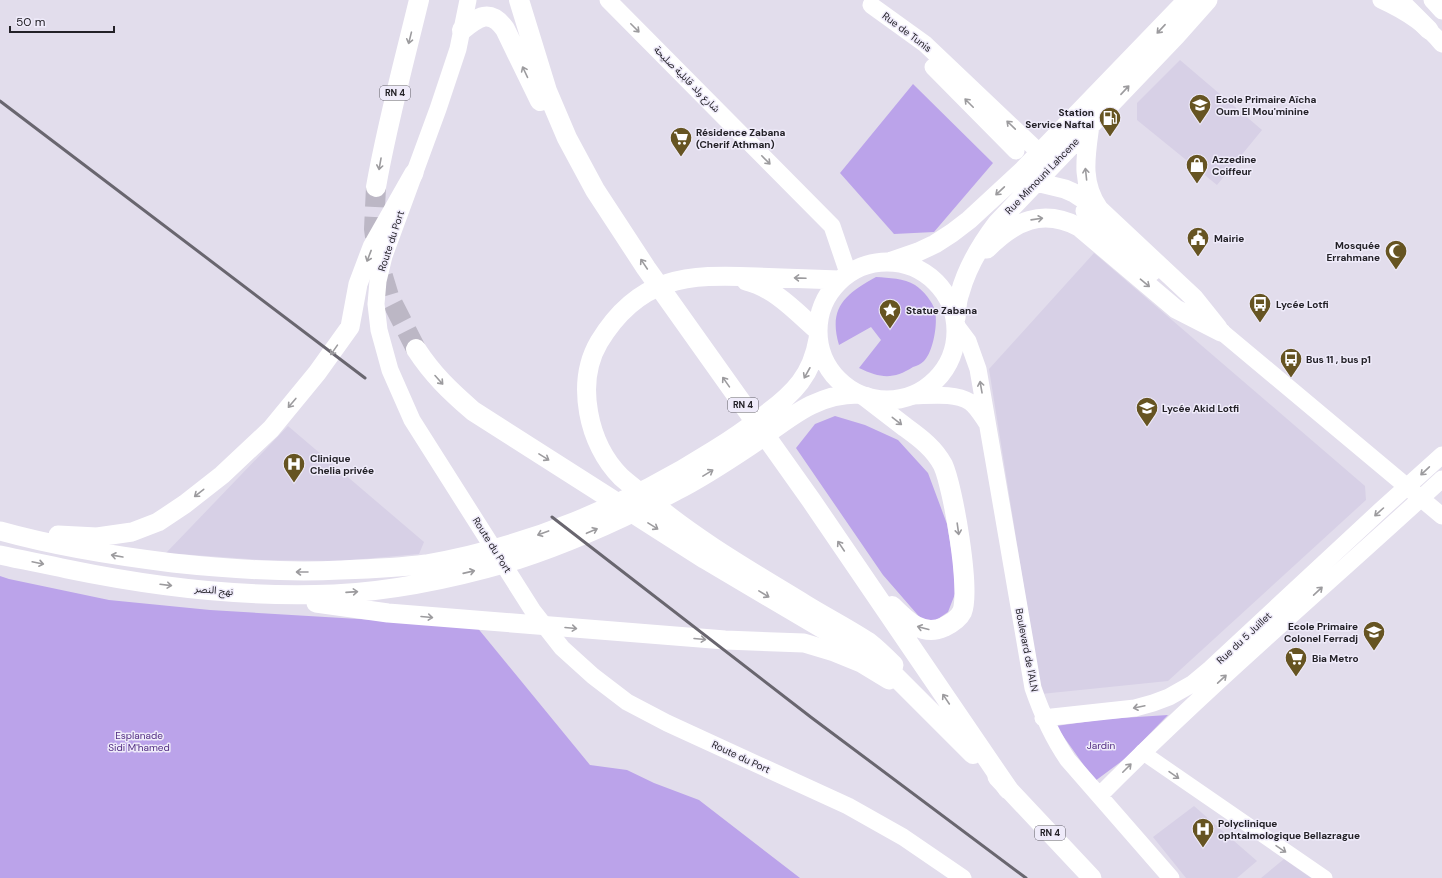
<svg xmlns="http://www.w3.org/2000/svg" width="1442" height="878" font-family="'DM Sans','Noto Sans Arabic',sans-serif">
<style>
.built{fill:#d7d0e6}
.green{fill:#bba3ea}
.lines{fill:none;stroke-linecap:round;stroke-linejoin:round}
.trunk-tunnel{stroke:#bcb7c5;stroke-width:20;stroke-dasharray:20 10;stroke-linecap:butt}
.tertiary{stroke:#fff;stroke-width:15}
.secondary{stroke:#fff;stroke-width:17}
.primary{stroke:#fff;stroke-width:19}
.trunk{stroke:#fff;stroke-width:20}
.rail{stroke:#69666f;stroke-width:3}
.oneway{stroke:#9c9b9e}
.labels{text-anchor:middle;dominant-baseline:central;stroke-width:3;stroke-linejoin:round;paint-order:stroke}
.shield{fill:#efebfa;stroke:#605e66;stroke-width:1}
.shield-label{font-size:9px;font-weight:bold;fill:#232127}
.street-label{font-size:10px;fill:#232127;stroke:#efebfa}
.poi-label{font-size:10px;font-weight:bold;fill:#232127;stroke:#efebfa;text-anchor:start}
.park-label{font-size:10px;fill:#512c82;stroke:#efebfa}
</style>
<rect width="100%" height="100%" fill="#e2ddec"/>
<!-- built -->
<path class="built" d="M1180,60L1262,130L1217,185L1137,120V103Z
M1094,253L1365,486L1366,500L1168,681L1041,694L989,369Z
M288,426L424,542L419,554L341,561L262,560L166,553Z
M1194,806L1257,861L1237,878H1186L1153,837Z
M1284,859L1311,878H1261Z"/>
<!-- green -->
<path class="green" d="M913,84L993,163L934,232L894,234L840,173Z
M876,277C889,278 904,278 915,285C923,290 933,302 935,311C938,324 933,352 924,361C921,364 917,366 913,367C893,380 880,378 859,368L881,340L871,327L839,345C828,308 845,294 876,277Z
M835,416L865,425L898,440L928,473L947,524L953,560L955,594L948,612L935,621H923L883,575L796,448L815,424Z
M0,576L9,579L109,600L210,610L476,626L590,765L627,770L654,783L699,800L800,878H0Z
M1168,715L1126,758L1095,781L1056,726L1106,719Z"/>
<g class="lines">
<!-- trunk-tunnel -->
<path class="trunk-tunnel" d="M376,187L374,229L378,260L389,296L416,349"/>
<!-- tertiary -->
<path class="tertiary" d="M1142,752L1325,878"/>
<!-- secondary -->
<path class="secondary" d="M468,0L458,49L438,109L384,256L378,281L376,304L379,330L390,370L412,420L533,611L562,648L593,676L627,702L667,723L848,806L903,837L963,878
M608,0L832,226L848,273
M1381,0C1403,10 1427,25 1442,44
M1432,0L1442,11
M871,5L925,44L1039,152L1041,159L1040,165
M933,67L1016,151
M1084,211L1153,272
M1210,322L1442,516
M956,325L968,341L978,369L1033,688C1042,714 1052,737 1068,760L1171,878
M910,396C929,396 954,392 970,402C977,407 982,416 986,422
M1043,718L1135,708L1153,703L1169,697L1192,684L1210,669L1381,510L1442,455
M1100,795C1209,685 1328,584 1442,479"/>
<!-- primary -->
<path class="primary" d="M1399,0L1429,30
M1090,125C1086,155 1080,182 1099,209
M1028,176L1036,182L1065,189L1074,193L1100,210L1194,298L1218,328
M987,249C1015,221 1042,208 1079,227L1176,309L1221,332
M892,261L918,252L935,244L952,233L969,220L1022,171L1187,0
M818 331a69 69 0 1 1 138 0a69 69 0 1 1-138 0Z
M839,280C812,279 785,278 757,277C687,274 639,276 599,342C575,383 588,444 621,477C629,484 638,491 647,498C695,539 751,571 805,604C826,617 848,628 869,642C878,649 886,657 894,665
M746,281C775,288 796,312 818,331
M956,318C957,309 957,300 960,293C967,267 981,244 997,223L1176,36L1208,0
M0,531C57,547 115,556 173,563C229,569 284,573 340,570C368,569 397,568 426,564C526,547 628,505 714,450C732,439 749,427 766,414C794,393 812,375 818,339
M58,535L97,537L132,532L158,522L185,504L222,475L271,429L317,373L350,327L358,284L372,247L414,173
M0,555C22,560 45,564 67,569C154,587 245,598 334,594C393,591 460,577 517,560C572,542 625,518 676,491C702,478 726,462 750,446C786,422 812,394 858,394
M316,603L388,613L725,640L804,643L834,652L861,663L889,680
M997,777L1092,878"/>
<!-- trunk -->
<path class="trunk" d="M519,0L547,91L567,138L595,190L646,268L811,500L1008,789
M462,30C478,17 490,8 505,29L540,101
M376,187C387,124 404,62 419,0
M416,349C433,375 450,391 473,411L705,559L871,657L894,675L973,754
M866,397C879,407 892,417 905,427C920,438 934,448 943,465C953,487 971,591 962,612C959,618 950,624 944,627C922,637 906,620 892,606"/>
<!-- rail -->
<path class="rail" d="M0,101L365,378
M552,517L812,718L1026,878"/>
</g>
<!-- one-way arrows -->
<defs><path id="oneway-shaft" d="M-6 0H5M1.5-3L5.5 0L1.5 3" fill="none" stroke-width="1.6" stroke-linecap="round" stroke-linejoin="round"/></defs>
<g class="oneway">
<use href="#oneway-shaft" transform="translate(635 28) rotate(45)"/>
<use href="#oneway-shaft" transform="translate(1161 29) rotate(133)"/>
<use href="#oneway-shaft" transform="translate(410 38) rotate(104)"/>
<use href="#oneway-shaft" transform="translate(525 72) rotate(-115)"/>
<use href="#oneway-shaft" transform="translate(1125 90) rotate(-47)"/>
<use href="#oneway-shaft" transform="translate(969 103) rotate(-135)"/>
<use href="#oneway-shaft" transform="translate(1011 125) rotate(-136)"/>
<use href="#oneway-shaft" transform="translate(766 160) rotate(45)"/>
<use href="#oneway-shaft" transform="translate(380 164) rotate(100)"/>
<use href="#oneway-shaft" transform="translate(1086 174) rotate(-96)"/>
<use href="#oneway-shaft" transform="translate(1000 191) rotate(137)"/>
<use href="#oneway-shaft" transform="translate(1037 219) rotate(-8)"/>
<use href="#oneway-shaft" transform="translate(369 256) rotate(111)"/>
<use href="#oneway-shaft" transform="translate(644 264) rotate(-124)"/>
<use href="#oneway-shaft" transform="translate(800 278) rotate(-178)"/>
<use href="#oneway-shaft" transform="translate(1145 283) rotate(40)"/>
<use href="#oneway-shaft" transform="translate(334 350) rotate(125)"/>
<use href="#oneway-shaft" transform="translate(807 373) rotate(119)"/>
<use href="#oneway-shaft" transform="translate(439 380) rotate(48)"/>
<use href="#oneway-shaft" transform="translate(726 382) rotate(-125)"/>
<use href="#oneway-shaft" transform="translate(981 387) rotate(-100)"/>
<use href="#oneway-shaft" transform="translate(292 403) rotate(130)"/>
<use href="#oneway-shaft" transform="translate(897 421) rotate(38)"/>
<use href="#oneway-shaft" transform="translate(544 457) rotate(32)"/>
<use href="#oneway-shaft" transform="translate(1425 471) rotate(137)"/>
<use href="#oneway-shaft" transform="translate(708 473) rotate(-31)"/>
<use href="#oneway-shaft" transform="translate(199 493) rotate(142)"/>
<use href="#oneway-shaft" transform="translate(1379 512) rotate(138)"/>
<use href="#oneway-shaft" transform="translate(653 526) rotate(32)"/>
<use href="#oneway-shaft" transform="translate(958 529) rotate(82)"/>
<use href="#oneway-shaft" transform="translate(592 531) rotate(-23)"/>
<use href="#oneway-shaft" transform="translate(543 533) rotate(160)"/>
<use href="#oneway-shaft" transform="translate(841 546) rotate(-124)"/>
<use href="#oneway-shaft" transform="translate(117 556) rotate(-170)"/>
<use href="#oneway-shaft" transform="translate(38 563) rotate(12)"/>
<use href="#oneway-shaft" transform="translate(302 572) rotate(180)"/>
<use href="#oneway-shaft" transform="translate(469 572) rotate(-13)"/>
<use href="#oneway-shaft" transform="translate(166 585) rotate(7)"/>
<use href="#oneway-shaft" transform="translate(1318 591) rotate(-43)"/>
<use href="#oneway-shaft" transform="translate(352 592) rotate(-4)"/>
<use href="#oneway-shaft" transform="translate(764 594) rotate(31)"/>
<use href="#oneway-shaft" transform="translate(427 617) rotate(5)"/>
<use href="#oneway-shaft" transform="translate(571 628) rotate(5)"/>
<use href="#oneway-shaft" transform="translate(923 628) rotate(-165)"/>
<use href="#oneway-shaft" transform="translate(700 639) rotate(5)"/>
<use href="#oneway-shaft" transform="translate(1222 679) rotate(-43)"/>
<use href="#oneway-shaft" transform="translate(946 699) rotate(-124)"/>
<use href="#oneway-shaft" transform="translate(1139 707) rotate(168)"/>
<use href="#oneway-shaft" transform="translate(1127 768) rotate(-45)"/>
<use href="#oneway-shaft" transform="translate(1174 775) rotate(35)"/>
<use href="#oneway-shaft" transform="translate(1281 849) rotate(34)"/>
</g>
<!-- icons -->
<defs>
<g id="school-pin" transform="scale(1.15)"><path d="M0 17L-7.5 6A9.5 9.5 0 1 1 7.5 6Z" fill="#665422" stroke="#efebfa"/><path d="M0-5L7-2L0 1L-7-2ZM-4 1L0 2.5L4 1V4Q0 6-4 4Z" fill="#fff"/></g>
<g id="fuel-pin" transform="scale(1.15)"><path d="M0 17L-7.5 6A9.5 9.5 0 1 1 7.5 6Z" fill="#665422" stroke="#efebfa"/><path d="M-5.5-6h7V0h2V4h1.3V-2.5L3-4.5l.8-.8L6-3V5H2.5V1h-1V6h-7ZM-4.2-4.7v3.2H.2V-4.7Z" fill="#fff"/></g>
<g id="supermarket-pin" transform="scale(1.15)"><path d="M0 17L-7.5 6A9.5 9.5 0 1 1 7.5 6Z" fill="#665422" stroke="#efebfa"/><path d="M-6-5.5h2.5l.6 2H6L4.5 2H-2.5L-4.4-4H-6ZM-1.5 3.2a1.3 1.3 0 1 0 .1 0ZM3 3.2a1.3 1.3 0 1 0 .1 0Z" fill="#fff"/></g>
<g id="shop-pin" transform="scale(1.15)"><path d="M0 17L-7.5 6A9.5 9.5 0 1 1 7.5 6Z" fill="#665422" stroke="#efebfa"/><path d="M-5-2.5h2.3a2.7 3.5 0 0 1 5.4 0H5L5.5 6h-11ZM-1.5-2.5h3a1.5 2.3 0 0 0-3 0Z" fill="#fff"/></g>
<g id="civic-pin" transform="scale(1.15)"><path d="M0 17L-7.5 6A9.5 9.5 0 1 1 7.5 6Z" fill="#665422" stroke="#efebfa"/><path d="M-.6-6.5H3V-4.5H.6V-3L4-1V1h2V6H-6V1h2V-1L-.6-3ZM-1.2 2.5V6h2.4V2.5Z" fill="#fff"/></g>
<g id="mosque-pin" transform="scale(1.15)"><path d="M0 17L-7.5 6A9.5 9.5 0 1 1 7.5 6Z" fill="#665422" stroke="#efebfa"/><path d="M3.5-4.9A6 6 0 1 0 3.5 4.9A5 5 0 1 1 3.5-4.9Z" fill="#fff"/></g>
<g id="bus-pin" transform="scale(1.15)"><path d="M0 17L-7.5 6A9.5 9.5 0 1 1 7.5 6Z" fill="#665422" stroke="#efebfa"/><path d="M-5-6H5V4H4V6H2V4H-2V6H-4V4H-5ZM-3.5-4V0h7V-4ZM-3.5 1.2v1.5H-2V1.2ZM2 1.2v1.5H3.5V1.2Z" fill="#fff"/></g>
<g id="sight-pin" transform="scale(1.15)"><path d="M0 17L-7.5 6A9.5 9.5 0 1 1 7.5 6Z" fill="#665422" stroke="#efebfa"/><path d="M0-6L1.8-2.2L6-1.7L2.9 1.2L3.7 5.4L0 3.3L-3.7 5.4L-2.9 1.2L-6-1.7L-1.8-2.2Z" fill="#fff"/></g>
<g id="hospital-pin" transform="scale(1.15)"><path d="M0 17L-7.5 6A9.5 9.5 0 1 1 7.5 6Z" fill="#665422" stroke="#efebfa"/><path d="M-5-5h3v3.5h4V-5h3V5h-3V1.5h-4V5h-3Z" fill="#fff"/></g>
</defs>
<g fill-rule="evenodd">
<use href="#school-pin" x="1200" y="105"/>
<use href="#fuel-pin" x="1110" y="118"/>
<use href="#supermarket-pin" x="681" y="138"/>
<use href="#shop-pin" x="1197" y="165"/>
<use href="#civic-pin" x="1198" y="238"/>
<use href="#mosque-pin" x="1396" y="251"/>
<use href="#bus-pin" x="1260" y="304"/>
<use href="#sight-pin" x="890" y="310"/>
<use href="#bus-pin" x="1291" y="359"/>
<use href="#school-pin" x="1147" y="408"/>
<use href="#hospital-pin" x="294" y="464"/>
<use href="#school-pin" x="1374" y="632"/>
<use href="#supermarket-pin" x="1296" y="658"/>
<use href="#hospital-pin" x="1203" y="829"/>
</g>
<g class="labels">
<!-- shield labels -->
<g class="shield">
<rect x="380" y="86" width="30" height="14" rx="3"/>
<rect x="728" y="398" width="30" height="14" rx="3"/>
<rect x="1035" y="826" width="30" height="14" rx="3"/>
</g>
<g class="shield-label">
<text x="395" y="93">RN 4</text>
<text x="743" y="405">RN 4</text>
<text x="1050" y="833">RN 4</text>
</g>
<!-- street labels -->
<g class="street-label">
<text transform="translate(907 32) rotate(37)">Rue de Tunis</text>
<text transform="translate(687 79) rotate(45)">شارع ولد قابلية صليحة</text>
<text transform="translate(1042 176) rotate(-46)">Rue Mimouni Lahcene</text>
<text transform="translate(391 241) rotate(-72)">Route du Port</text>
<text transform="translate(492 545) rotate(58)">Route du Port</text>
<text transform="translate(214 590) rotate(5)">نهج النصر</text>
<text transform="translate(1244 638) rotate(-43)">Rue du 5 Juillet</text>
<text transform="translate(1027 650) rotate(79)">Boulevard de l'ALN</text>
<text transform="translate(741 757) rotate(25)">Route du Port</text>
</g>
<!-- poi labels -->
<g class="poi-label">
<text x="1216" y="99">Ecole Primaire Aïcha<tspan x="1216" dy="12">Oum El Mou'minine</tspan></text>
<text x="1094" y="112" text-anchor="end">Station<tspan x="1094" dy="12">Service Naftal</tspan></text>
<text x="696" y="132">Résidence Zabana<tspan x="696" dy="12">(Cherif Athman)</tspan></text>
<text x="1212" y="159">Azzedine<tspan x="1212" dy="12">Coiffeur</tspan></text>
<text x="1214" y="238">Mairie</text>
<text x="1380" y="245" text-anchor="end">Mosquée<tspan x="1380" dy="12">Errahmane</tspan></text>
<text x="1276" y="304">Lycée Lotfi</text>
<text x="906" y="310">Statue Zabana</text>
<text x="1306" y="359">Bus 11 , bus p1</text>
<text x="1162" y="408">Lycée Akid Lotfi</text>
<text x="310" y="458">Clinique<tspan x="310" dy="12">Chelia privée</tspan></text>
<text x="1358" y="626" text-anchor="end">Ecole Primaire<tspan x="1358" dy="12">Colonel Ferradj</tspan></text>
<text x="1312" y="658">Bia Metro</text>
<text x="1218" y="823">Polyclinique<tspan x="1218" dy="12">ophtalmologique Bellazrague</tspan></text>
</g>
<!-- park labels -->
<g class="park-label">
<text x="139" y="735">Esplanade<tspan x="139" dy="12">Sidi M'hamed</tspan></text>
<text x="1101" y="745">Jardin</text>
</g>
</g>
<!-- scale -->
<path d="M10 26v6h104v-6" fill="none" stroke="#232127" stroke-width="2"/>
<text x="16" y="26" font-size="12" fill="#232127" stroke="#efebfa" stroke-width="3" paint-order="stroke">50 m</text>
</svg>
